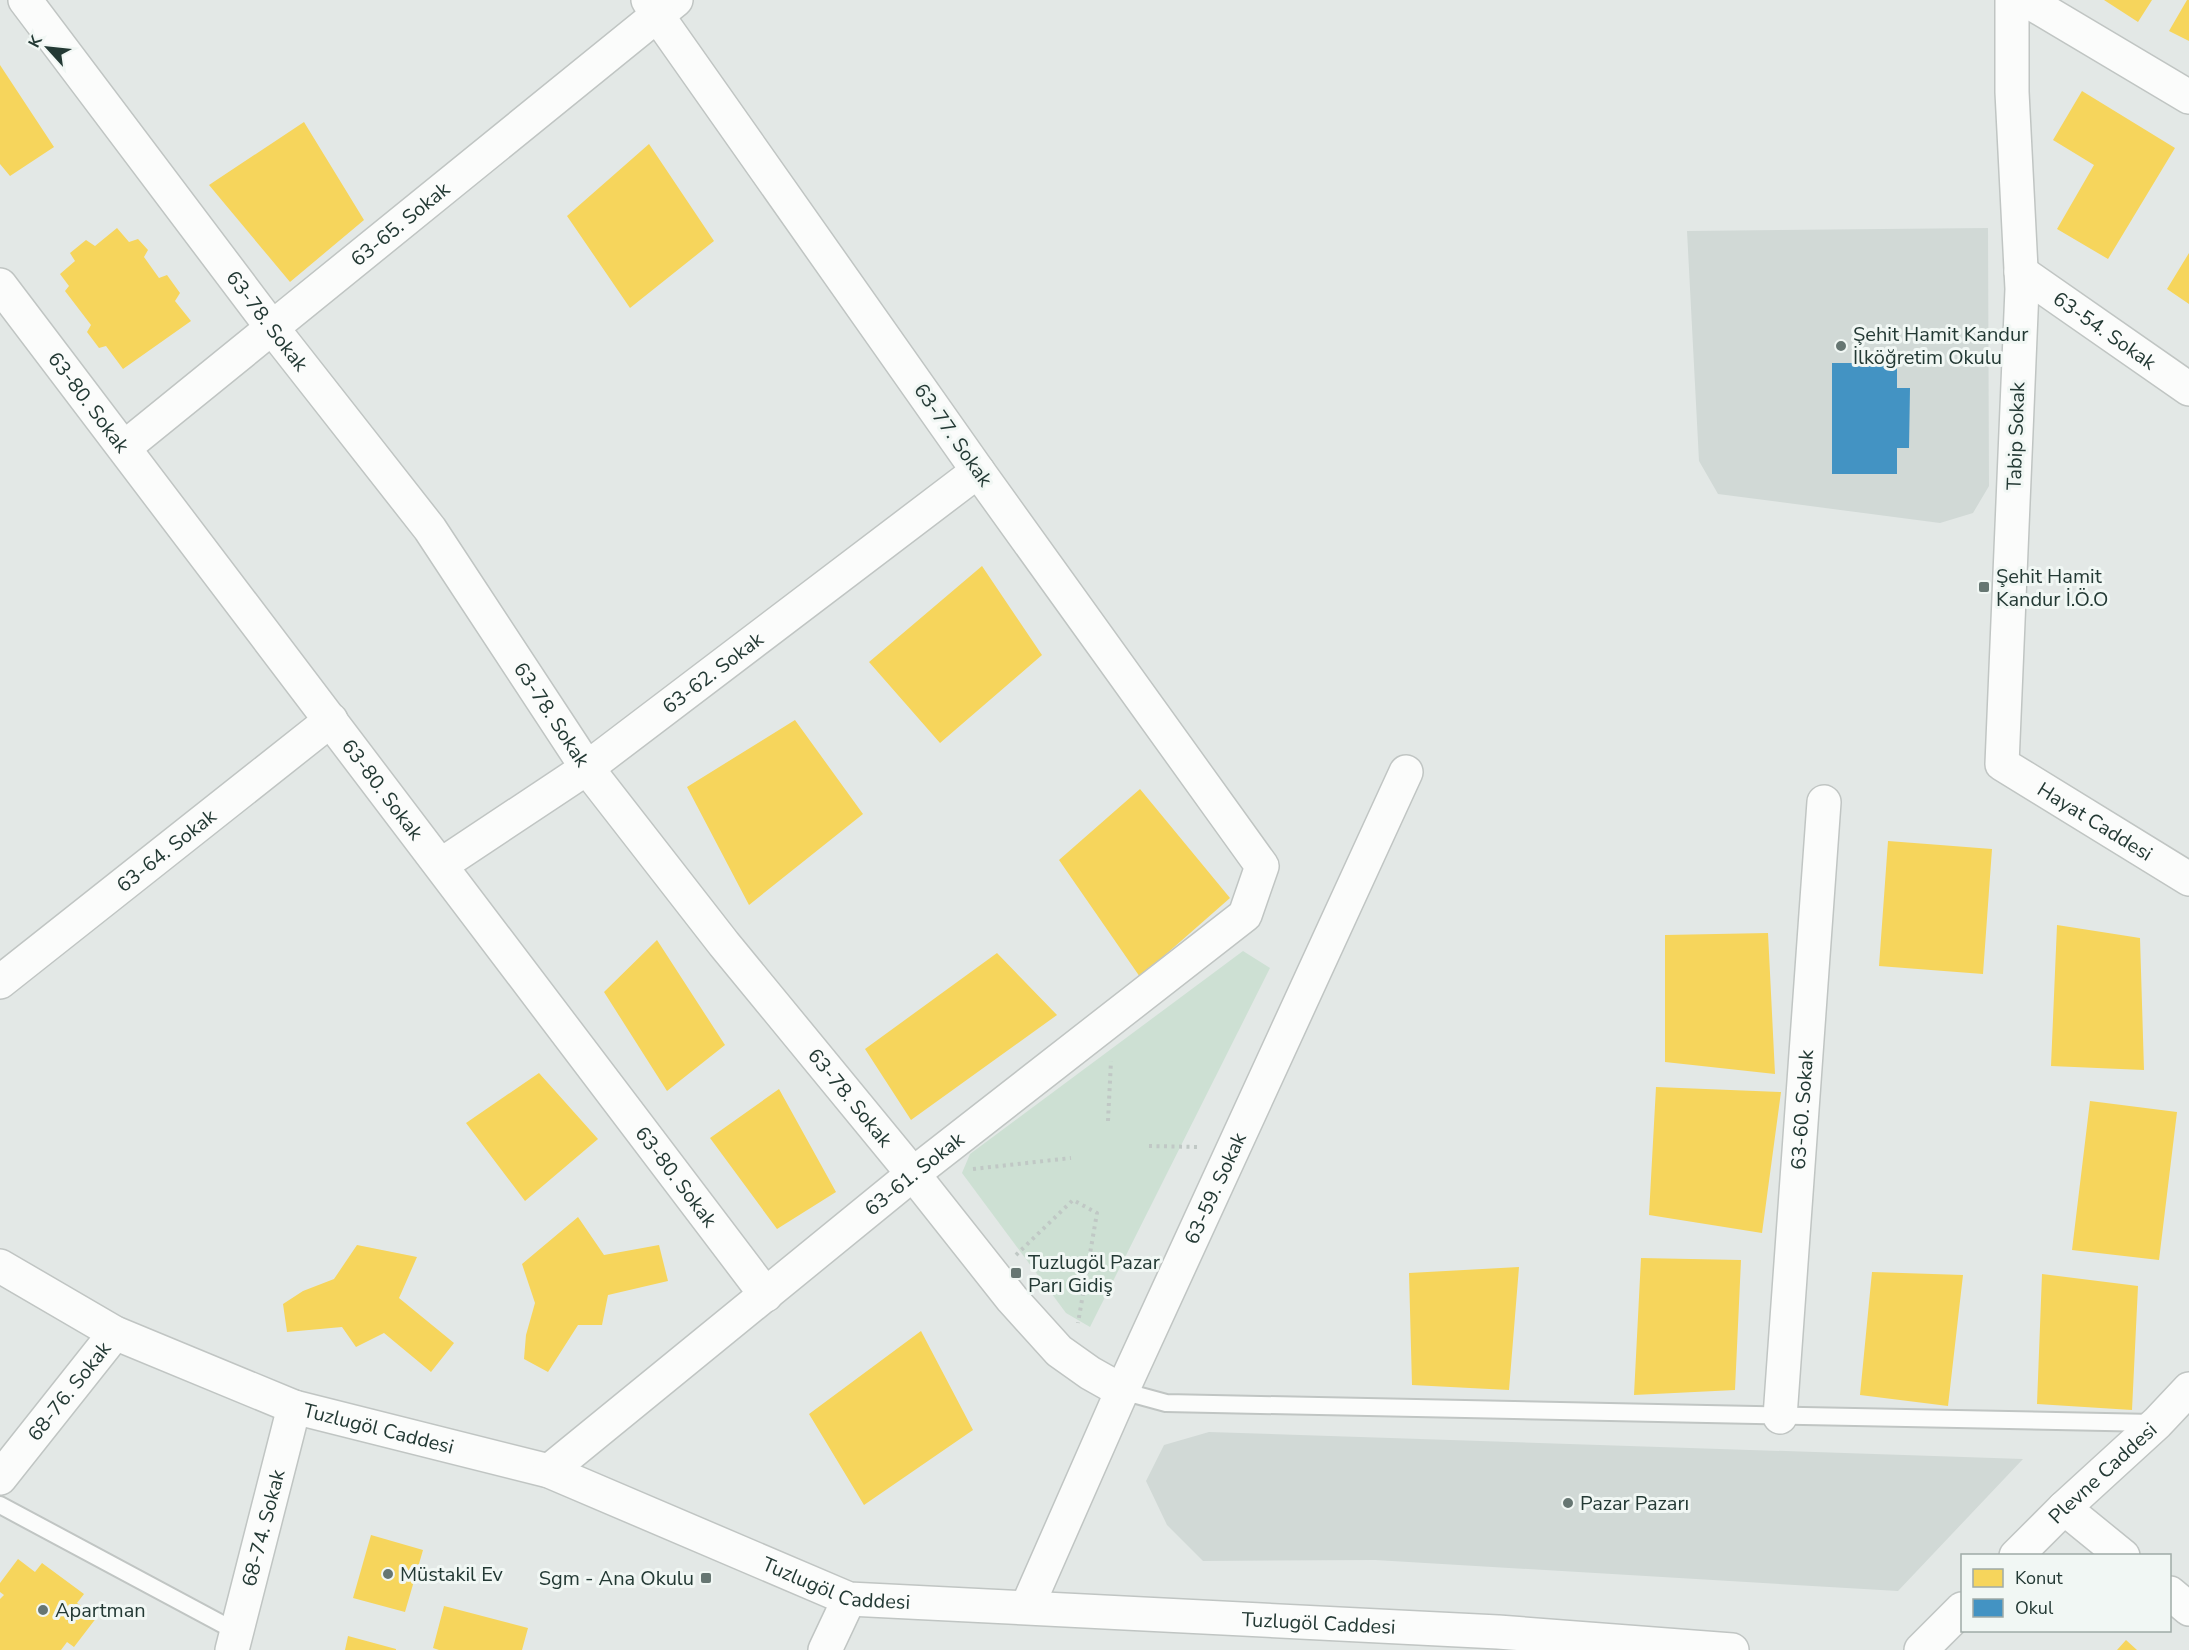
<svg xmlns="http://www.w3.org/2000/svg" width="2189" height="1650" font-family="'Nunito Sans',sans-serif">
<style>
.built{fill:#d1d9d6}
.green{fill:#cde0d3}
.homes{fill:#f6d55c}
.schools{fill:#4393c3}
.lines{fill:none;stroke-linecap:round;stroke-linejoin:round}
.service-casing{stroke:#c0c5c3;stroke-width:20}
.minor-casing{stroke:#c0c5c3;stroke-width:36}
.tertiary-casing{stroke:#c0c5c3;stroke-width:36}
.path{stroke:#c0c8c5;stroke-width:4;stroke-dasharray:3 4.5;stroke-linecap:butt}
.service{stroke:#fbfcfb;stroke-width:16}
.minor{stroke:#fbfcfb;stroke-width:33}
.tertiary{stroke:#fbfcfb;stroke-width:33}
.poi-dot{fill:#667672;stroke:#f1f7f4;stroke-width:2}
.labels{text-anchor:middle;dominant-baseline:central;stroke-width:6;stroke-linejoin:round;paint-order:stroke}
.street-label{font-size:20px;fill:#233934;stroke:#f1f7f4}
.poi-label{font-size:20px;fill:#233934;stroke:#f1f7f4;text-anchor:start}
</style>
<rect width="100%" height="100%" fill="#e3e8e6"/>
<!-- built -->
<path class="built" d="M1988,228L1989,486L1973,513L1940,523L1718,494L1699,461L1687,231Z
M1209,1432L2023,1459L1898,1591L1375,1560L1203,1561L1167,1525L1146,1481L1164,1445Z"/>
<!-- green -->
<path class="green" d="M1243,951L1270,968L1090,1327L1066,1313L962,1173L970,1154Z"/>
<!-- homes -->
<path class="homes" d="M2104,0H2152L2138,22Z
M2187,0H2189V41L2169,31Z
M0,65L54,147L10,176L0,164Z
M2082,91L2175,148L2108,259L2057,229L2094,165L2053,140Z
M304,122L364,220L290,282L209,185Z
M649,144L714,241L630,308L567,216Z
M117,228L129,242L138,239L148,250L144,257L159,278L167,275L180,293L175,301L191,321L123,369L106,346L99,348L87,332L91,325L65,291L69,286L60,274L75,261L70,253L86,240L95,246Z
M2189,253V304L2167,289Z
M982,566L1042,655L940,743L869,662Z
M795,720L863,814L749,905L687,787Z
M1140,789L1230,898L1140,977L1059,860Z
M1888,841L1992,849L1983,974L1879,966Z
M2057,925L2140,938L2144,1070L2051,1066Z
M1768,933L1775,1074L1665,1062V935Z
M657,940L725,1045L667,1091L604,992Z
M997,953L1057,1015L911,1120L865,1049Z
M539,1073L598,1139L525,1201L466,1123Z
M1656,1087L1781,1092L1762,1233L1649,1215Z
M779,1089L836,1192L777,1229L710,1138Z
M2090,1101L2177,1112L2159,1260L2072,1250Z
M578,1217L604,1255L659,1245L668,1281L608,1295L602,1325H578L548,1372L524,1359L526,1335L535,1303L522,1264Z
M357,1245L417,1257L399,1298L454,1343L431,1372L384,1333L356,1347L342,1327L287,1332L283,1304L303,1291L334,1279Z
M1641,1258L1741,1260L1735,1390L1634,1395Z
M1519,1267L1509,1390L1412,1385L1409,1273Z
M1872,1272L1963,1275L1948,1406L1860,1395Z
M2042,1274L2138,1286L2132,1410L2037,1404Z
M921,1331L973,1430L864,1505L809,1414Z
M371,1535L423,1550L405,1612L353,1598Z
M18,1559L35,1572L42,1563L84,1594L77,1603L97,1617L74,1647L67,1642L61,1650H0V1599L4,1595L0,1592V1583Z
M444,1606L528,1628L522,1650H439L433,1648Z
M348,1636L396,1649V1650H345Z
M2126,1640L2137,1650H2117Z"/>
<!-- schools -->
<path class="schools" d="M1832,363H1897V388H1910L1909,448H1897V474H1832Z"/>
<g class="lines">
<!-- service casing -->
<g class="service-casing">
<path id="service" d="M1122,1391L1166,1403L2154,1423
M0,1505L237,1632"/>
</g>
<!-- minor casing -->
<g class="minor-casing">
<g id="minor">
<path id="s1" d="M25,0L273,329L430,529L587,768L724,944L913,1174L1012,1299L1059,1351L1090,1373L1122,1391"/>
<path id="s2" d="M2012,0V92L2022,289L2002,764L2189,879"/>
<path d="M2026,0L2189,97"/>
<path id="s3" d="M2021,272L2189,389"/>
<path id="s4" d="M0,285L766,1295"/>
<path id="s5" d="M125,447L676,0"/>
<path id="s6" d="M441,865L587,768L978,471"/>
<path id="s7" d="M0,982L331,720"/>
<path id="s8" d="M0,1266L115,1333L294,1407L549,1471L849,1599L1498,1632L1732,1650"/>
<path id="s9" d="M1780,1417L1824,802"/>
<path id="s10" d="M549,1471L913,1174L1245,915L1262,866L978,471L657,15L648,0"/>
<path id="s11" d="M0,1478L115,1333"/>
<path d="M2064,1508L2123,1556"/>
<path d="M2170,1593L2189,1609"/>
<path id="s12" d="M1027,1607L1122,1391L1406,772"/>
<path id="s13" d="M232,1650L294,1407"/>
<path d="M825,1650L849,1599"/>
</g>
</g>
<!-- tertiary casing -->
<g class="tertiary-casing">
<g id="tertiary">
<path id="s14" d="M2016,1556L2064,1508L2157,1423L2189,1389"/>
<path d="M1921,1650L1962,1609"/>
</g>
</g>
<!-- path -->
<path class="path" d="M1108,1121L1111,1061
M1149,1146L1199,1147
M973,1169L1071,1158
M1016,1255L1073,1200L1097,1213L1078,1323"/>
<!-- service -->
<use href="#service" class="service"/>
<!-- minor -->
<use href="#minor" class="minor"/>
<!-- tertiary -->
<use href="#tertiary" class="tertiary"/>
</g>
<!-- markers -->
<g class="poi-dot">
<circle cx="1841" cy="346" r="6"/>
<rect x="1978" y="581" width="12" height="12" rx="3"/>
<rect x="1010" y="1267" width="12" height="12" rx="3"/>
<circle cx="1568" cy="1503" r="6"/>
<circle cx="388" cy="1574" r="6"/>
<rect x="700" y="1572" width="12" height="12" rx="3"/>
<circle cx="43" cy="1610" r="6"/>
</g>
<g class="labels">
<!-- street labels -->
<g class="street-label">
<text stroke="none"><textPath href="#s5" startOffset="354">63-65. Sokak</textPath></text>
<text stroke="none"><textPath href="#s1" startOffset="402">63-78. Sokak</textPath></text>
<text stroke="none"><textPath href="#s3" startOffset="102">63-54. Sokak</textPath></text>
<text stroke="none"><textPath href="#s4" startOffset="147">63-80. Sokak</textPath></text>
<text transform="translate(953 435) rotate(55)">63-77. Sokak</text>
<text transform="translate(2016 436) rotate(-88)">Tabip Sokak</text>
<text stroke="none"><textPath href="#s6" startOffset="333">63-62. Sokak</textPath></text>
<text stroke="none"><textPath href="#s1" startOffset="888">63-78. Sokak</textPath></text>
<text stroke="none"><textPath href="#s4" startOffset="633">63-80. Sokak</textPath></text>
<text stroke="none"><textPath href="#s2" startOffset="874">Hayat Caddesi</textPath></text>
<text stroke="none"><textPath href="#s7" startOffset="212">63-64. Sokak</textPath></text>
<text stroke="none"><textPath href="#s1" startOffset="1374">63-78. Sokak</textPath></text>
<text stroke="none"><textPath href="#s9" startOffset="308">63-60. Sokak</textPath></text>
<text stroke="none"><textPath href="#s10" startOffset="471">63-61. Sokak</textPath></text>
<text stroke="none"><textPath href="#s4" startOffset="1119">63-80. Sokak</textPath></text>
<text stroke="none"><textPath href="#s12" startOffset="459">63-59. Sokak</textPath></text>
<text stroke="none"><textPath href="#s11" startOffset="111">68-76. Sokak</textPath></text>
<text stroke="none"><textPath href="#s8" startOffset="414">Tuzlugöl Caddesi</textPath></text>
<text stroke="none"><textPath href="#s14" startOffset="120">Plevne Caddesi</textPath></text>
<text stroke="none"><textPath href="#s13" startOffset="126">68-74. Sokak</textPath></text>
<text stroke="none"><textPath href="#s8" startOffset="900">Tuzlugöl Caddesi</textPath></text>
<text stroke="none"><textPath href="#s8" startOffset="1386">Tuzlugöl Caddesi</textPath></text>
</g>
<!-- poi labels -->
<g class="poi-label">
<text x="1853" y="334">Şehit Hamit Kandur<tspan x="1853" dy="23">İlköğretim Okulu</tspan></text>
<text x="1996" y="576">Şehit Hamit<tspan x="1996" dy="23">Kandur İ.Ö.O</tspan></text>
<text x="1028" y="1262">Tuzlugöl Pazar<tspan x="1028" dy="23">Parı Gidiş</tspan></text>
<text x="1580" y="1503">Pazar Pazarı</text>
<text x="400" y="1574">Müstakil Ev</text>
<text x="694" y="1578" text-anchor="end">Sgm - Ana Okulu</text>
<text x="55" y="1610">Apartman</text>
</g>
</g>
<!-- legend -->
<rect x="1961" y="1554" width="210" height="78" fill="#f1f7f4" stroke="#9faba7" stroke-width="1.5"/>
<rect x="1973" y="1569" width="30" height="18" fill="#f6d55c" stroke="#9faba7" stroke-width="1.5"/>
<text x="2015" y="1584" font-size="18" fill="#233934">Konut</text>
<rect x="1973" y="1599" width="30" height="18" fill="#4393c3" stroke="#9faba7" stroke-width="1.5"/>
<text x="2015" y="1614" font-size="18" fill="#233934">Okul</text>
<!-- north arrow -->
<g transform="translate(48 48) rotate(297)" stroke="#f1f7f4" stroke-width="4.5" paint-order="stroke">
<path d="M0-4.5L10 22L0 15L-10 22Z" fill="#233934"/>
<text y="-9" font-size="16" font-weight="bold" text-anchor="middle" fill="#233934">K</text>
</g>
</svg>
